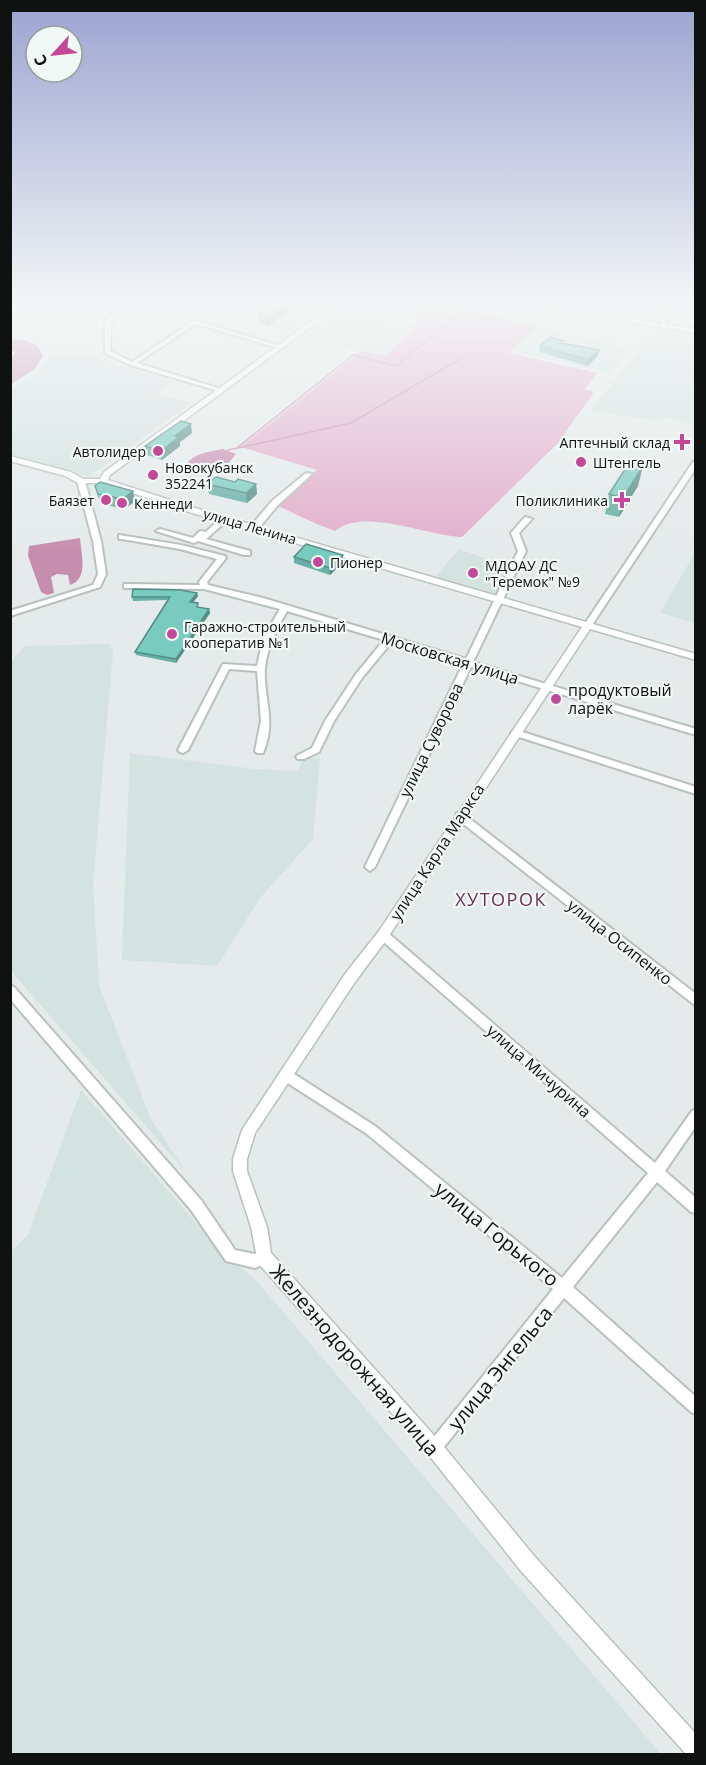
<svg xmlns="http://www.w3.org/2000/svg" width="706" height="1765" font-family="'Open Sans',sans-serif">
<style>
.built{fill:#d2e3e0}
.green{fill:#e2aecb}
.water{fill:#c78dae}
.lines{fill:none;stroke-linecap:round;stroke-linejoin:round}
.stream{stroke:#c78dae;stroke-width:1.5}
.minor-casing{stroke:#b9c0bf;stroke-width:4}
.major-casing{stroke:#b9c0bf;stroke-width:3}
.minor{fill:#fff;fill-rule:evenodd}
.major{fill:#fff;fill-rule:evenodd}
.wall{fill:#68afa5}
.shaded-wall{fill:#558e86}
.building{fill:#79cbc0;stroke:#558e86;stroke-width:1.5}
.poi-dot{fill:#c44898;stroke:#f1f9f7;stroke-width:2}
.labels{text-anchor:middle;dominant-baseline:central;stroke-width:4.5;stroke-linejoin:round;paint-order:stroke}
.far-poi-label{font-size:14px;fill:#101212;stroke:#f1f9f7;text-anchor:start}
.far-street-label{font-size:14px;fill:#101212;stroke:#f1f9f7}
.street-label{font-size:16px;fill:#101212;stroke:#f1f9f7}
.poi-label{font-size:16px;fill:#101212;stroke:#f1f9f7;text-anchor:start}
.neighbourhood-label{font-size:18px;letter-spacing:1.5px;fill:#6c2f55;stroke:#f1f9f7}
.near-street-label{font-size:20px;fill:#101212;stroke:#f1f9f7}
</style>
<rect width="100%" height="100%" fill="#e4ebea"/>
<!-- built -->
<path class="built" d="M151,305H322L325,306L287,333L206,314L203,316Z
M338,312L415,325L387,356L302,339Z
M541,329L630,348L610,373L513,352L532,333L537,334Z
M655,331L695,338V426L664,417L661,421L590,411Z
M52,355L96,356L120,366L174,381L157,394L192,403L88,477L11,454L10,389L34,373Z
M459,549L509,567L497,597L433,579Z
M695,553V623L660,613Z
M110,644L113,652L93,884L99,986L151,1119L186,1172L11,971V661L25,646Z
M130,753L254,769L298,771L304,757L320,759L313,839L260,898L217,966L122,960Z
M81,1090L222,1253L255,1279L661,1754H11L10,1252L28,1235Z"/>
<!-- green -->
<path class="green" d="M457,306L537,327L510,353L597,373L585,389L594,392L558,443L462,537C427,536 363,507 335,531C315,524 296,514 276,505L317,470L241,447L361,351L387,356L415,326L419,310Z"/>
<!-- water -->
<path class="water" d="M10,339C24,339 39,342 43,356L35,369L11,384V358L16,352L11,350Z
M223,449L236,454L222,471L189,470L185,467C192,453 209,452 223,449Z
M80,538C81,554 89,579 70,585L68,575L57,574L51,577L54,593L47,595L41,592L28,556L29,546Z"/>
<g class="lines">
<!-- stream -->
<path class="stream" d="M238,448L351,423L463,357
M228,450L237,448L353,355L396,366L457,315"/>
<!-- minor casing -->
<g class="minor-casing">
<path id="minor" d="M120,305H127L111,321L110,351L132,362L195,320L283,347L278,348L196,324L137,363L224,390L219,391L130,365L105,353V321Z
M649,305H655L667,319V328H663L661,319Z
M696,460V468L592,625L591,627H585L584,625L693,462Z
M306,473L312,474L278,505L257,530H251V526L272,501Z
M78,479L85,481L101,541L106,574L100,587L10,616V611L93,585L98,574L93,541L77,481Z
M222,517L229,519L206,539L250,551V555H244L198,541L194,543L156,531L160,529L193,538L200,531L206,532Z
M525,517L532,519L519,533L526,551L473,662L696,729V735L471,667L375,867L370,871L365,867L463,664L391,643L362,678L334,721L319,752L304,759H298L296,757L298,755L312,748L325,721L356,674L384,640L287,611C277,629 267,647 265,668C263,699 277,720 263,753H257L255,751L261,721L257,671L229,669L188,750L183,753L180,752L178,750L223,664L257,666L263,639L280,609L204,589L124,588V584H127L200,585L199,582L217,559L180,549L122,539H119V535L181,545L225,556L226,558L207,582L208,585L263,598L466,659L518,551L511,533Z
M516,730L696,787V794L513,735L511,733L513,731Z
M461,812L696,994V1006L457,819L456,816L457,813Z
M383,931L387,932L655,1163L692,1111L696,1109V1126L665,1171L696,1198V1213L691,1212L657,1182L573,1287L696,1397V1414L691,1412L564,1298L439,1453L434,1456L429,1453L426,1448L429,1443L553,1289L367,1134L283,1080L281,1076L283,1072L287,1071L291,1072L375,1126L562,1278L648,1173L379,938L378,935L379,932Z
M10,985L14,987L201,1200L235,1250L255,1254L264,1250L269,1252L271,1257L269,1262L255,1268L226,1261L191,1210L10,999Z"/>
</g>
<!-- major casing -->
<g class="major-casing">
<path id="major" d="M333,305H341L110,475L108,480L195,508L696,654V660L590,629L387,939L355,982L255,1133L247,1159V1171L267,1227L271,1253L440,1442L535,1557L696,1734V1754H686L521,1571L428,1454L258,1263L251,1227L233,1171V1159L242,1130L345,974L379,931L582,627L189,512L102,483H78L65,476L10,461V456L71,472L83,479H100L104,472Z
M524,305H542L696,329V333Z"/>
</g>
<!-- minor -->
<use href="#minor" class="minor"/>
<!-- major -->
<use href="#major" class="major"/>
</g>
<!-- wall -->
<path class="wall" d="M271,305L268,326L259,323L258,314Z
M563,344L599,350L597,357L587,366L540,352V346Z
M192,433L180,442V446L162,460L147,455L145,446Z
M235,482L256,484L257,494L247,503L209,494L207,484Z
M95,486L133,491L135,501L125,509L100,504Z
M638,486L619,517L605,514L609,494Z
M343,555V562L330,575L294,563V557Z
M198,596L193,602L199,607L209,609L210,613L176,663L136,655L135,652L167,600L133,601L132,597Z"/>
<!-- shaded-wall -->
<path class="shaded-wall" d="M283,305H297L268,326L267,316Z
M599,350L597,357L587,366L588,360Z
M191,424L192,433L180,442V446L162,460L161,451L175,436Z
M643,466L638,486L619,517L623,498Z
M256,484L257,494L247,503L246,493Z
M133,491L135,501L125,509L123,499Z
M343,555V562L330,575V568Z
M197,593L198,596L191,605L190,602Z
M209,609L210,613L176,663V659Z"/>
<!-- building -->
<path class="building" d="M271,305H283L267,316L258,314Z
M550,337L564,341L560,343L599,350L588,360L540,346Z
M181,421L191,424L175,436L179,437L161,451L145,446Z
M629,463L643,466L623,498L609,494Z
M216,477L235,482L238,479L256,484L246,493L207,484Z
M100,482L133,491L123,499L98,494L95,486Z
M306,544L343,555L330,568L294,557Z
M133,589L180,590L197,593L190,602L198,603L197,607L209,609L176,659L135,652L170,597H132Z"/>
<!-- sky -->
<linearGradient id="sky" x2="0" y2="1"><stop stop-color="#9ba4d1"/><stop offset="0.55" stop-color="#f3f6f6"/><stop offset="1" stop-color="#f3f6f6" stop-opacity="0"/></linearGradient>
<rect width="706" height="552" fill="url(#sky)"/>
<!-- markers -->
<g class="poi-dot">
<path d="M679 433h6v6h6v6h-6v6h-6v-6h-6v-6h6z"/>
<circle cx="158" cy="451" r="6"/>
<circle cx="581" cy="462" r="6"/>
<circle cx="153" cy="475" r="6"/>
<circle cx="106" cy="500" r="6"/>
<path d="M619 491h6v6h6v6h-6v6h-6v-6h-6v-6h6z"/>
<circle cx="122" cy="503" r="6"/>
<circle cx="318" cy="562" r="6"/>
<circle cx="473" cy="573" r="6"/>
<circle cx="172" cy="634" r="6"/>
<circle cx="556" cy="699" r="6"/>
</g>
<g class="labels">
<!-- far-poi labels -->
<g class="far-poi-label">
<text x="670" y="442" text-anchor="end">Аптечный склад</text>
<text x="146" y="451" text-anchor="end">Автолидер</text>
<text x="593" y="462">Штенгель</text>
<text x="165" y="467">Новокубанск<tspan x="165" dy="16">352241</tspan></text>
<text x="94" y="500" text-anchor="end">Баязет</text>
<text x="608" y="500" text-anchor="end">Поликлиника</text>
<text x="134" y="503">Кеннеди</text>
<text x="330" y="562">Пионер</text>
<text x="485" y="565">МДОАУ ДС<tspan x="485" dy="16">"Теремок" №9</tspan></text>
<text x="184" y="626">Гаражно-строительный<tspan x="184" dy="16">кооператив №1</tspan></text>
</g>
<!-- far-street labels -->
<g class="far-street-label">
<text transform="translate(250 526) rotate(16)">улица Ленина</text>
</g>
<!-- street labels -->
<g class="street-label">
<text transform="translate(450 658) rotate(17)">Московская улица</text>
<text transform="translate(431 740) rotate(-64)">улица Суворова</text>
<text transform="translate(437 852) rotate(-57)">улица Карла Маркса</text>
<text transform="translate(620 942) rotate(38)">улица Осипенко</text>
<text transform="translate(539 1071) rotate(41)">улица Мичурина</text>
</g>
<!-- poi labels -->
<g class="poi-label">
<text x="568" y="690">продуктовый<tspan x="568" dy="18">ларёк</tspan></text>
</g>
<!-- neighbourhood labels -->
<g class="neighbourhood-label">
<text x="501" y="899">ХУТОРОК</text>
</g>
<!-- near-street labels -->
<g class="near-street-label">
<text transform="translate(497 1234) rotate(39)">улица Горького</text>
<text transform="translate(355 1360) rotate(49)">Железнодорожная улица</text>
<text transform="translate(500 1368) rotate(-51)">улица Энгельса</text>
</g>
</g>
<!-- border -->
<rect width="706" height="1765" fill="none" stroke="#101212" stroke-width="24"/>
<!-- north arrow -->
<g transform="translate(54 54) rotate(243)"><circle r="28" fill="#f1f9f7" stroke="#979d9b" stroke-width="1.5"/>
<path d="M0-4.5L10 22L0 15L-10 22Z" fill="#c44898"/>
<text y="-9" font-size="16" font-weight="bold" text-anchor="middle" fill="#101212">С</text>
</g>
</svg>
